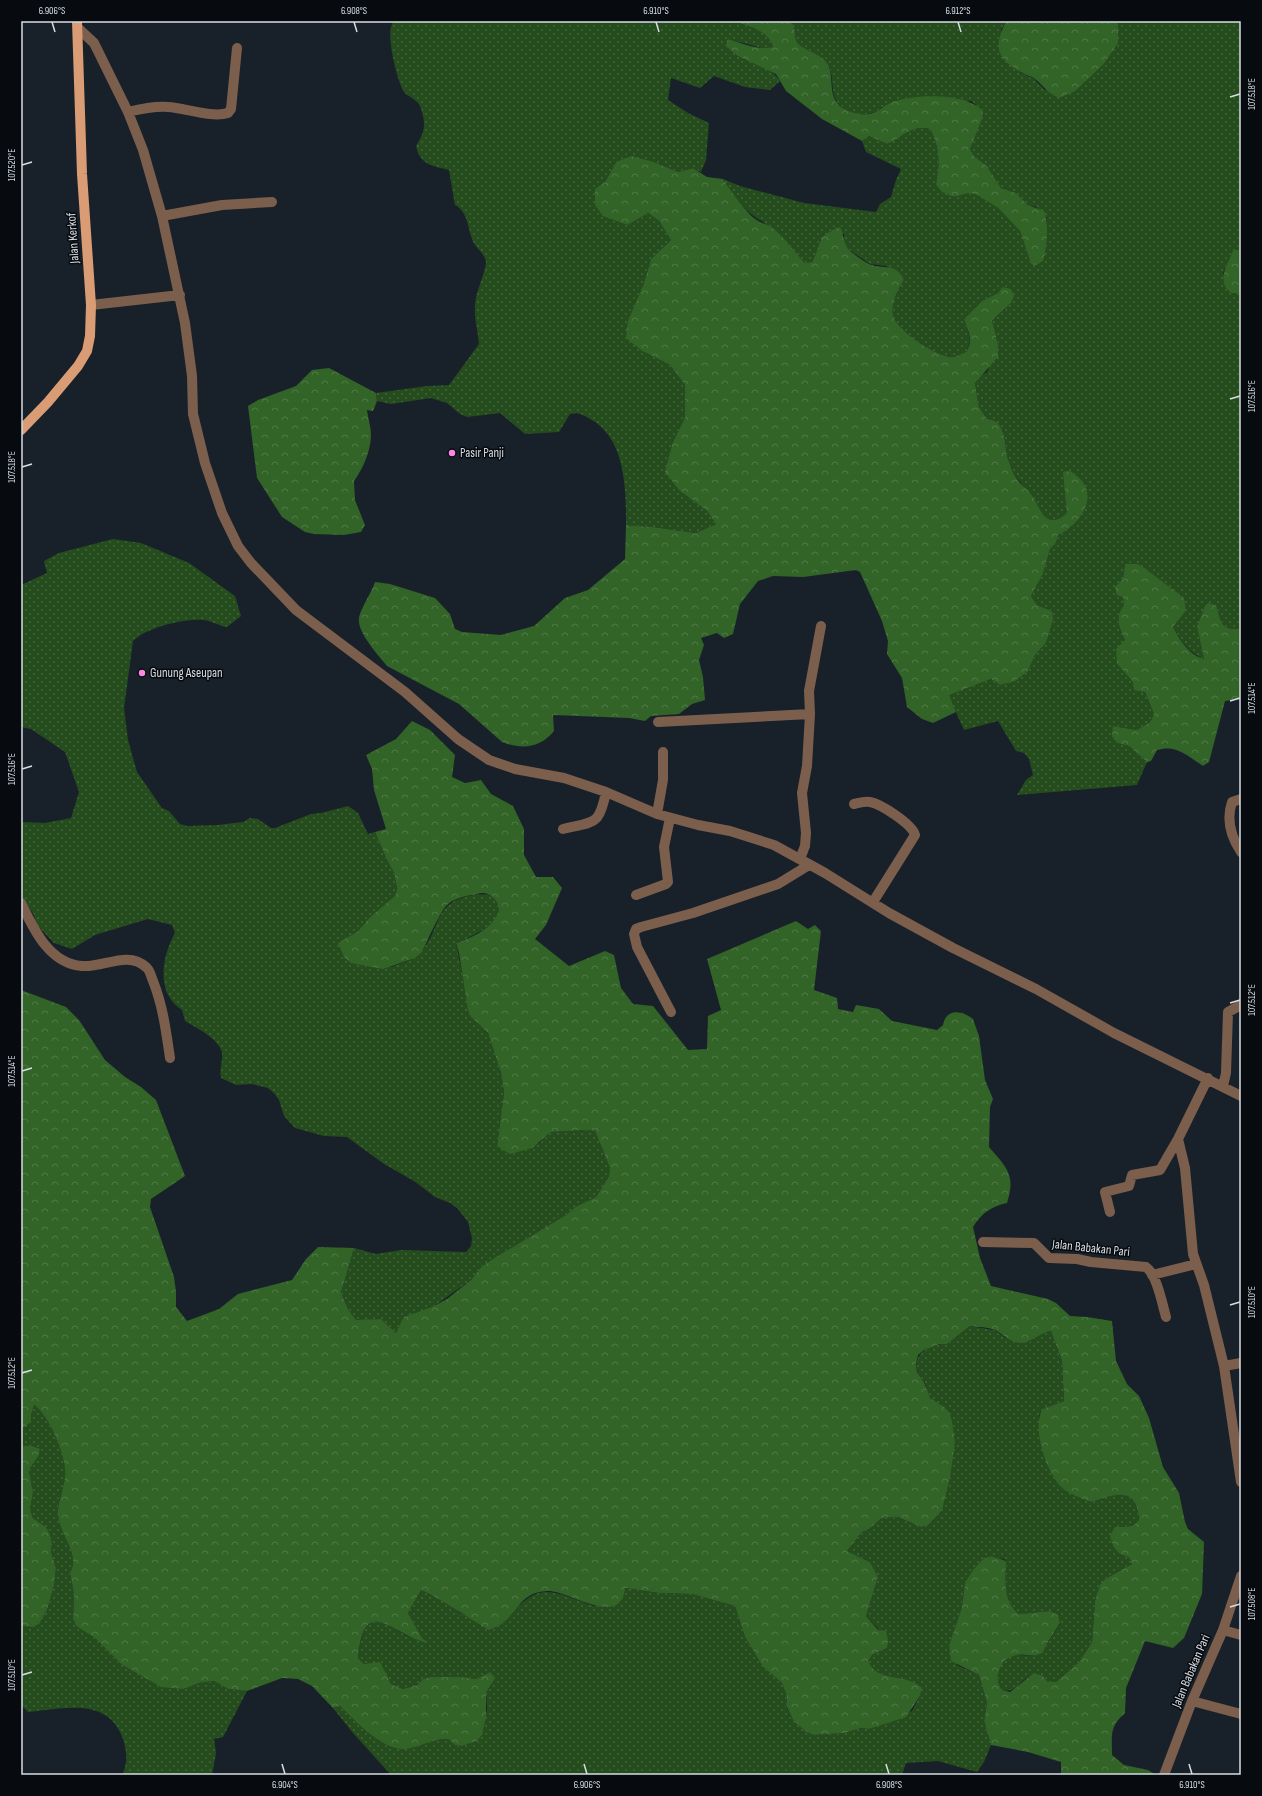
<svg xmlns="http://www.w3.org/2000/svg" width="1262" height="1796" font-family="'Sofia Sans Condensed',sans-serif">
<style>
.grass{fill:url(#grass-dots)}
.forest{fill:url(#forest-crowns)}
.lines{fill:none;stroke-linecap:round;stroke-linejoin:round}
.minor{stroke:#7c5e4c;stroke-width:10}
.major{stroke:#d99c75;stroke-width:10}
.ticks{fill:none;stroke:#d6dde3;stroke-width:1.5}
.poi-dot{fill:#fd86e2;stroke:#070a0e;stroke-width:1.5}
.labels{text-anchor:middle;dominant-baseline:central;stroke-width:3;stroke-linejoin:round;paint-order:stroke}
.street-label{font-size:13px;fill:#d6dde3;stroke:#070a0e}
.poi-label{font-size:13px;fill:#d6dde3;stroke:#070a0e;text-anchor:start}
.neatline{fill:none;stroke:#d6dde3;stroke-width:1.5}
.ticks-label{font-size:10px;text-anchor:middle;fill:#d6dde3}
</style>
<defs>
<pattern id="grass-dots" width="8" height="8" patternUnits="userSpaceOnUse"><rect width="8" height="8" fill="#254c1c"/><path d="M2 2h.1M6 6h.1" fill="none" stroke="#44653d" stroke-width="1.8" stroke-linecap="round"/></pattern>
<pattern id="forest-crowns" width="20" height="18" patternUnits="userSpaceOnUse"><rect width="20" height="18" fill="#326327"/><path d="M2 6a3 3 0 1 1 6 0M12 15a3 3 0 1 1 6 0" fill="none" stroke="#4f7946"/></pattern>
</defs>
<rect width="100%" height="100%" fill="#18212a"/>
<!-- grass -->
<path class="grass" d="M394,21H735C750,28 767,29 773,47L766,49L758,47L728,39L725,46C741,62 768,62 780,81L770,90L745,87L714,76L700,88L671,78L668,100L688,113L709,123L706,160L701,172L693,168L678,172L654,162H616L605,182L628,225L648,213L659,221L671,240L651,259L643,286L642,351L670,365L685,385V417L673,442L680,491L707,511L716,524L696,533L653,527L626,525C626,490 626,438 590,419C583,415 579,412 570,414L559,432L525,434L500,413L467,417L460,414L447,403L431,398L391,404L377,401L376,393L427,386L449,385L479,344C478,331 474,319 475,305C476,290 484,277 486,263C486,256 479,250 475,245C467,232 470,213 455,205L449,170C433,166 420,165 416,146C424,134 426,126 422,112C421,108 419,103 416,101C412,97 407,96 404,92C397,81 384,30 394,21Z
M789,21H1006L1001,30L1020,72L1034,79L1045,90L1092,75L1104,64L1118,43V21H1241V250H1233L1223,273L1239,293L1241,290V629C1220,630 1222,623 1216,605L1197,627L1204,659C1189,653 1181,641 1173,627L1186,611L1125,564L1123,579L1124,605C1114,617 1119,627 1125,640L1117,664L1133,682L1145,692L1154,714L1150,722L1137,730L1113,726L1117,743L1129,746L1147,762L1137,785L1017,795L1026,780L1033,775L1029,759L1024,753L1016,751L998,721L964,730L948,695L991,679L1000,685L1028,671L1035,655L1046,643L1052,611L1037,605L1031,596L1043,574L1050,549L1056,543L1058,535L1072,526L1067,513C1045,532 1041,508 1032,495C1029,490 1023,486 1020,482C1014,476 1011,467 1008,459C1005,450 1006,435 1000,426C997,422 992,420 987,419L979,407L975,383L980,376L987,372L998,344L992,320L997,313L1005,310L1002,287L998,293L982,301L964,319C968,330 972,339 967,351C963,353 958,356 953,357C938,358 896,330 893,315C891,303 898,289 904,280L886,266L870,264L849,250L844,243V234L821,240L817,255L812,262L805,263L762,221C750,217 728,190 723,179L740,186L804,203L876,212L880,204L891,197L896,180L901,169L866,152L862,141L869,136L887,144C902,138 912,124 930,129C940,147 940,166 937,186L954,197L969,193L977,195L998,208L1020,231L1031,264L1045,235L1047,218L1036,207L1028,205L1016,193L1001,188L987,166L974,156L970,149L983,111L971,101L882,107C876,113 868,115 860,114C854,114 850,112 845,109C826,98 837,78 827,63C820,52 799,51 796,40C795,35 795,30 794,25Z
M113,539L141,543L189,563L235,596L241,616L227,627C219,626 212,621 204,620C185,618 147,627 133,641L124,708L128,740L137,772L162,808L169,811L180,824L187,826L218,825L243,822L250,818L258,819L271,828H275L311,814L321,813L348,806L358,813L368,834L375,832L387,860L394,873L397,889L395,897L369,918L358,931L338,943L391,967C401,963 415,960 421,952C442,927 433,901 474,895C481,894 488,893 494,898C516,918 469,938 456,943L471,1017L488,1033L501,1073L504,1093L497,1146L539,1143L551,1132L588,1130L595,1131L610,1168L609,1176L596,1197L575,1207L566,1215L494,1258L481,1267L471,1280L396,1333L381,1319L356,1321L349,1311L341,1293L354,1248L376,1254L401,1250L466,1252L471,1246L472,1238L468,1222L457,1208L450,1203L435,1197L414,1181L384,1164L347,1137L324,1136L295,1128L284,1116L279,1100L274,1093L268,1088L252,1084L236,1085L221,1078C219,1069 223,1061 222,1053C219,1038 196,1028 185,1021L182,1010C155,993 162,956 175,933L172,925L148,919L95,935L72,949L54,943L36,924L34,915L21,896V822L45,823L71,818L79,792L65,752L31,729L21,727V585L47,573L44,561L59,553Z
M970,1326L994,1330L1006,1338L1029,1342L1043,1332L1051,1331L1062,1361L1064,1401L1042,1409L1039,1416L1041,1446L1067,1491L1091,1502C1114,1493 1136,1485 1139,1520L1134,1526L1115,1527L1122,1555L1129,1556L1132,1564L1105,1579L1095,1601L1092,1642L1079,1662L1056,1682H1048L1043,1676C1038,1676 1030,1676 1027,1678C1017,1684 1016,1693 1002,1690C998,1683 996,1677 999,1669C1008,1645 1027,1661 1043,1653L1046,1645L1060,1624L1058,1616L1050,1611L1019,1614C1002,1601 1006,1579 1006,1560L992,1556L984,1558L965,1583L962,1607L949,1645L957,1665L979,1675L987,1703L984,1721L991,1745L984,1762L977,1772L938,1761L906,1763L902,1775H391L353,1733L333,1708L340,1706C354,1720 382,1750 403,1749C418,1749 432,1738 448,1739L455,1745L462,1746L477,1741L482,1734L487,1709L486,1693L491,1685L490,1672L476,1679L461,1677H430L423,1679L417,1685L403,1689L391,1684L387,1677L364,1664L358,1658C366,1589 392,1638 425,1641L421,1636L408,1613L421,1590L449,1604L462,1614L503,1623C539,1580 546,1589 594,1606L624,1588L659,1593L692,1594L735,1606L745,1637L763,1667L782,1683L787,1697L786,1706L793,1720L805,1731L813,1735L845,1733L861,1728L869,1729L912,1711L920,1696L921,1688C906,1672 878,1683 867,1661L872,1655L887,1648L879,1630L866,1616L878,1577L870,1562L847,1551L862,1532L869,1529L882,1518L898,1517L921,1527L944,1407C940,1404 933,1402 930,1398C927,1395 927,1388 925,1383C923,1379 918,1375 917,1370C913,1352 932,1343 947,1344Z
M34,1405C49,1415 67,1457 65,1476C64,1488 57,1502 58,1515C59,1534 81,1554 70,1572L74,1595L73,1619L76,1626L96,1639L121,1664L184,1689L199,1683L214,1681L228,1689L247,1691L223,1737L214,1739L216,1753L212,1775H122C128,1763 127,1752 123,1739C108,1696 63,1709 28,1712L21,1705V1626L32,1627L39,1623L47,1610L54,1586L56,1568L51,1552L52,1544L46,1527L33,1518L30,1510L33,1493L29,1470L38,1457L24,1446L21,1448V1427H24Z"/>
<!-- forest -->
<path class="forest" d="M735,21H789L794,25C795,30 795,35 796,40C799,50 820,52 827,63C835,75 827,95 840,106C849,113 867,118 877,111C884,107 888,103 896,101C919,94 966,93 983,111L982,119L970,149L974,156L987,166L1001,188L1016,193L1028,205L1044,211C1049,220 1047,250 1043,261L1036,265L1031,264L1020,231L998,208L977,195L969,193L954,197L942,192L936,185C940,166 940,147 930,129C912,124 902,138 887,144L869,136L862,141L822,119L786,91L776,74L738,56L725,46L728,39C742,43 759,51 773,47C767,29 750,28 735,21Z
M1006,21H1118V43L1104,64L1075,91L1059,98C1046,92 1045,87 1035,79C1031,76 1025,75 1021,72C995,58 994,46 1006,21Z
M631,156L654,162L678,172L693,168L707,177L723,179C726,185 748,214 754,218C760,223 769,225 775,230C786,239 795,253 805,263L812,262C817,255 817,247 821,240C824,234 834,229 840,227C844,234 843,243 849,250C853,254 863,261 869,264C884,270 896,262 904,280C898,289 891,303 893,315C896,330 938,358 953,357C958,356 963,353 967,351C973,339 968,330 964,319L982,301L998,293L1002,287L1011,289L1014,296L1011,303L992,320L998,344V357L975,383L979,407L987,419C992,420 997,421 1000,426C1006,435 1005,450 1008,459C1011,467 1014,476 1019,482C1023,486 1029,490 1032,495C1041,508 1045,532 1067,513L1063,472L1070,471C1094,485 1092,506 1073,525C1069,529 1063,532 1058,535L1056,543L1050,549L1043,574L1031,596L1037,605L1052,611L1053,619L1046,643L1035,655L1028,671L1015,681L1000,685L991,679L949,695L956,712L933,723L922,719L907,707L902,678L887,654L888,641L882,621L860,572L856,570L803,577L773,576L758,581L740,604L733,634L724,638L717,633L701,638L704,645L699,660L703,677L705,700L692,704L679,714L651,716L645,721L629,718L553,715L554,731C540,748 522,750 502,742L459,704L387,666C379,656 357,632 359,619C359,611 372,592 375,582L390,584L435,598L450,614L455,629L462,632L501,635L534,626L565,598L588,590L625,559L626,525L653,527L696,533L716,524L707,511L680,491L665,472L673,442L685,417V385L670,365L642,351L626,338L628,321L643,286L651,259L671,240L659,221L648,213L628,225L603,216L595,205V189L605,182L616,162Z
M1233,250H1241V290L1239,293H1231C1216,281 1227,265 1233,250Z
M329,368L376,393L377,401L373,411L367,410C368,418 371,427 371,435C371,450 363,469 354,481L355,500L365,525L361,532L344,535L314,534L305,532L282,517L257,478L248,406L258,400L296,386L312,370Z
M1125,564H1137L1143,567L1184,598L1186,611L1173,627C1180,640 1189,655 1204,659L1197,627L1205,606L1208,603L1216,605C1222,623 1220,630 1241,629V701L1238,699L1225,701L1209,762L1203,766C1188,756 1176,744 1157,750L1151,761L1147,762L1129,746L1117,743L1112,736L1113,726L1137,730L1150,722L1154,714L1145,692L1134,690L1133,682L1117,664L1116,649L1125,640C1119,627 1114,617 1124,605L1123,597L1117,595L1115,587L1123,579Z
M412,721L430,730L455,755L452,777L465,783L481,780L491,794L513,806L524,829V855L536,877H553L562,888L546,925L535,939L569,966L605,951L614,955L621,988L633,1004L653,1006L688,1050L707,1049L708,1016L721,1010L707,959L796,921L808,929L815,925L821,931L814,990L837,998L838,1009L853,1012L856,1005L879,1009L892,1021L937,1030L943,1025C946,1008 962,1010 973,1019L979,1036L985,1080L993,1099L990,1107L989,1147C1007,1168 1016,1175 1007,1203C990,1207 982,1213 973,1227L980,1258L991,1286L1048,1299L1056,1303L1070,1316L1087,1317L1112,1321L1116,1361L1127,1384L1139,1396L1149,1418L1163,1467L1179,1493L1185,1522L1188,1529L1204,1542L1202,1594L1184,1638L1173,1648L1145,1641L1126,1688L1125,1713C1109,1727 1112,1735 1112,1755L1124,1765L1148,1770L1156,1775H1061V1762L1028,1752L991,1745L984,1721L987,1703L979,1675L951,1661L949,1645L962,1607L965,1583L973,1570L984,1558L992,1556L1006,1561C1006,1579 1002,1601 1019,1614L1050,1611L1058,1615L1060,1623L1046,1645L1043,1653C1028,1660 1022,1649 1005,1660C997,1671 995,1679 1002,1690L1010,1692L1034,1673L1043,1676L1048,1682H1056L1079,1662L1092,1642L1095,1601L1100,1585L1105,1579L1132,1564L1129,1557C1116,1554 1114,1548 1110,1536L1115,1527L1133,1526L1139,1520C1137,1485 1114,1494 1091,1502C1081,1498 1069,1494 1061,1487C1046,1470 1032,1430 1042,1409L1064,1401L1062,1361L1051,1331C1040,1332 1033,1342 1023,1343C1012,1344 1004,1335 995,1330C988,1327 978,1327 970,1326L947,1344H939L924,1350L918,1355L916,1364L917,1372L924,1382L930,1398L944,1407L949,1412L952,1421L955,1443L950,1477L942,1510L928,1525L921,1527L898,1517L882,1518L869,1529L862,1532L847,1551L870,1562L878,1577L866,1616L878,1630L886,1631L888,1640L887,1648L872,1655L868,1661C877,1683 906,1672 922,1688L920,1696L906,1717L869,1729L861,1728L845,1733L813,1735L805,1731L793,1720L786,1705L787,1697L782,1683L763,1667L745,1637L735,1606L692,1594L659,1593L625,1588C621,1629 569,1591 549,1591C522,1591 519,1610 503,1623C499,1626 493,1628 489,1630C465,1616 445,1601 421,1590L408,1613L421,1636L426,1642C393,1636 364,1591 358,1658L364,1664L380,1662L391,1684L403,1689L417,1685L423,1679L430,1677H461L476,1679L490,1672L495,1678L486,1693V1717L482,1735L477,1741L462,1746L455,1745L448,1739C432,1738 418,1749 403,1749C382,1750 354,1720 340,1706L333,1708L312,1686L298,1679L282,1678L247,1691L228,1689L214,1681L199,1683L184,1689L161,1687L121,1664L96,1639L76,1626L73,1619L74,1595L70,1572C81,1555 59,1534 58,1515C57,1503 64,1488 65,1476C67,1458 49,1415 34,1405L31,1414V1422L24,1427H21V990L66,1007L79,1020L105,1060L125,1077L141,1087L156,1100L185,1176L151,1199L150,1207L174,1277L176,1292V1307L187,1321L219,1309L238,1294L292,1280L306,1259L318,1247L354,1248L341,1293L349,1311L356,1320L381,1319L396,1333L404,1317L432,1307L447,1299L471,1280L481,1267L494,1258L566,1215L575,1207L596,1197L609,1176L610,1168L595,1131L588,1130L551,1132L532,1148L510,1154L497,1146L504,1093L501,1073L488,1033L471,1017L468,1010L459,953L456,943C471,938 487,931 496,917C504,907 494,894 483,893C479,893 475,895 471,895C462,897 453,899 446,906C438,916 428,940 422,952L415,958L383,969L351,963L344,957L338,943L358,931L369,918L395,896L397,889L394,873L387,860L375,832L386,829L374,790L372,769L366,755L396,739Z
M24,1446H32L40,1449L38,1457L29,1470L33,1493L30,1510L33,1518L46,1527L50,1535L52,1544L51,1552L56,1568L54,1586L47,1610L39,1624L32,1627L21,1626V1448Z"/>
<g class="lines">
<!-- minor -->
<path class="minor" d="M78,28L94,43L128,112L143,150L162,216L185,323L192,376L193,414L205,463L222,513L238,546L251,563L296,610L405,692L458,739L489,760L515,769L564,778L606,792L657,814L698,825L730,831L774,845L825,873L889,913L953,948L1036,989L1114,1033L1241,1096
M128,112C141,109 154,106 168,107C185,108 212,118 228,113L231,109L237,48
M162,216L222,205L272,202
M91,305L180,295
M658,722L810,714
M1241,799L1232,802C1226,820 1231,837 1241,852
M854,804C859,803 864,801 870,802C881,804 912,824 915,835L873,902
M657,814L663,780V752
M563,829C595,821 599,826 606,792
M800,859L805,846L806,833L802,793L807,766L810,714L809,691L821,626
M636,895L666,884L668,882L664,847L670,818
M21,903C33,928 49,964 82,966C103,968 128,950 146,967C150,970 151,976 153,981C163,1006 166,1031 170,1058
M671,1012L637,947L634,934L636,929L641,927L693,913L778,884L809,865
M1208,1078L1178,1139L1185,1168L1193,1254L1204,1285L1224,1366L1241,1482
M1223,1086L1226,1073L1228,1012L1241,1005
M1110,1212L1105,1192L1129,1186L1132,1175L1160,1170L1178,1139
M983,1242L1034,1243L1049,1258L1077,1259L1091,1262L1146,1267C1157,1275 1162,1303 1166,1317
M1152,1275L1196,1264
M1224,1366L1241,1363
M1223,1630L1241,1635
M1192,1701L1241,1714
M1164,1775L1192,1701L1223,1630L1241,1576"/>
<!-- major -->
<path class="major" d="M21,430L48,402L78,366L87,351L90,336L91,305L82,174L77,21"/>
</g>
<!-- ticks -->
<path class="ticks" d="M52,22L55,32M354,22L357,32M656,22L659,32M958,22L961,32M1230,97L1240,94M22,165L32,162M1230,399L1240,396M22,467L32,464M1230,701L1240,698M22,769L32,766M1230,1003L1240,1000M22,1071L32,1068M1230,1305L1240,1302M22,1373L32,1370M1230,1607L1240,1604M22,1675L32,1672M282,1764L285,1774M584,1764L587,1774M886,1764L889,1774M1189,1764L1192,1774"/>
<!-- markers -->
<g class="poi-dot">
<circle cx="452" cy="453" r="4"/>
<circle cx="142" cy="673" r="4"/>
</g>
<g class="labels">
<!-- street labels -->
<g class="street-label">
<text transform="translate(73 238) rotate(-94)">Jalan Kerkof</text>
<text transform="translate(1091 1248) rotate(6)">Jalan Babakan Pari</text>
<text transform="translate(1191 1671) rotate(-67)">Jalan Babakan Pari</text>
</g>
<!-- poi labels -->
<g class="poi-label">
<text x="460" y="453">Pasir Panji</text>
<text x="150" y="673">Gunung Aseupan</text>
</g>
</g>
<!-- border -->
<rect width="1262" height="1796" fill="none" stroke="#070a0e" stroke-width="44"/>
<rect x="22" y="22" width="1218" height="1752" class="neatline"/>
<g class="ticks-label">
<text x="52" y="14">6.906°S</text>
<text x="354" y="14">6.908°S</text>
<text x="656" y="14">6.910°S</text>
<text x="958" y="14">6.912°S</text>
<text transform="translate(1251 94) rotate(-90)" y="4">107.518°E</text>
<text transform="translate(11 165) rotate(-90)" y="4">107.520°E</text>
<text transform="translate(1251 396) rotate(-90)" y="4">107.516°E</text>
<text transform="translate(11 467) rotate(-90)" y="4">107.518°E</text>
<text transform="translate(1251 698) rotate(-90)" y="4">107.514°E</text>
<text transform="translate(11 769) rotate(-90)" y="4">107.516°E</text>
<text transform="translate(1251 1000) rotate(-90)" y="4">107.512°E</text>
<text transform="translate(11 1071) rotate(-90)" y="4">107.514°E</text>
<text transform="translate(1251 1302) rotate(-90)" y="4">107.510°E</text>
<text transform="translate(11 1373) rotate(-90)" y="4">107.512°E</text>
<text transform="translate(1251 1604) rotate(-90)" y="4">107.508°E</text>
<text transform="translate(11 1675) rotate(-90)" y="4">107.510°E</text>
<text x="285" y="1788">6.904°S</text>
<text x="587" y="1788">6.906°S</text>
<text x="889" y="1788">6.908°S</text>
<text x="1192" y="1788">6.910°S</text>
</g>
</svg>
